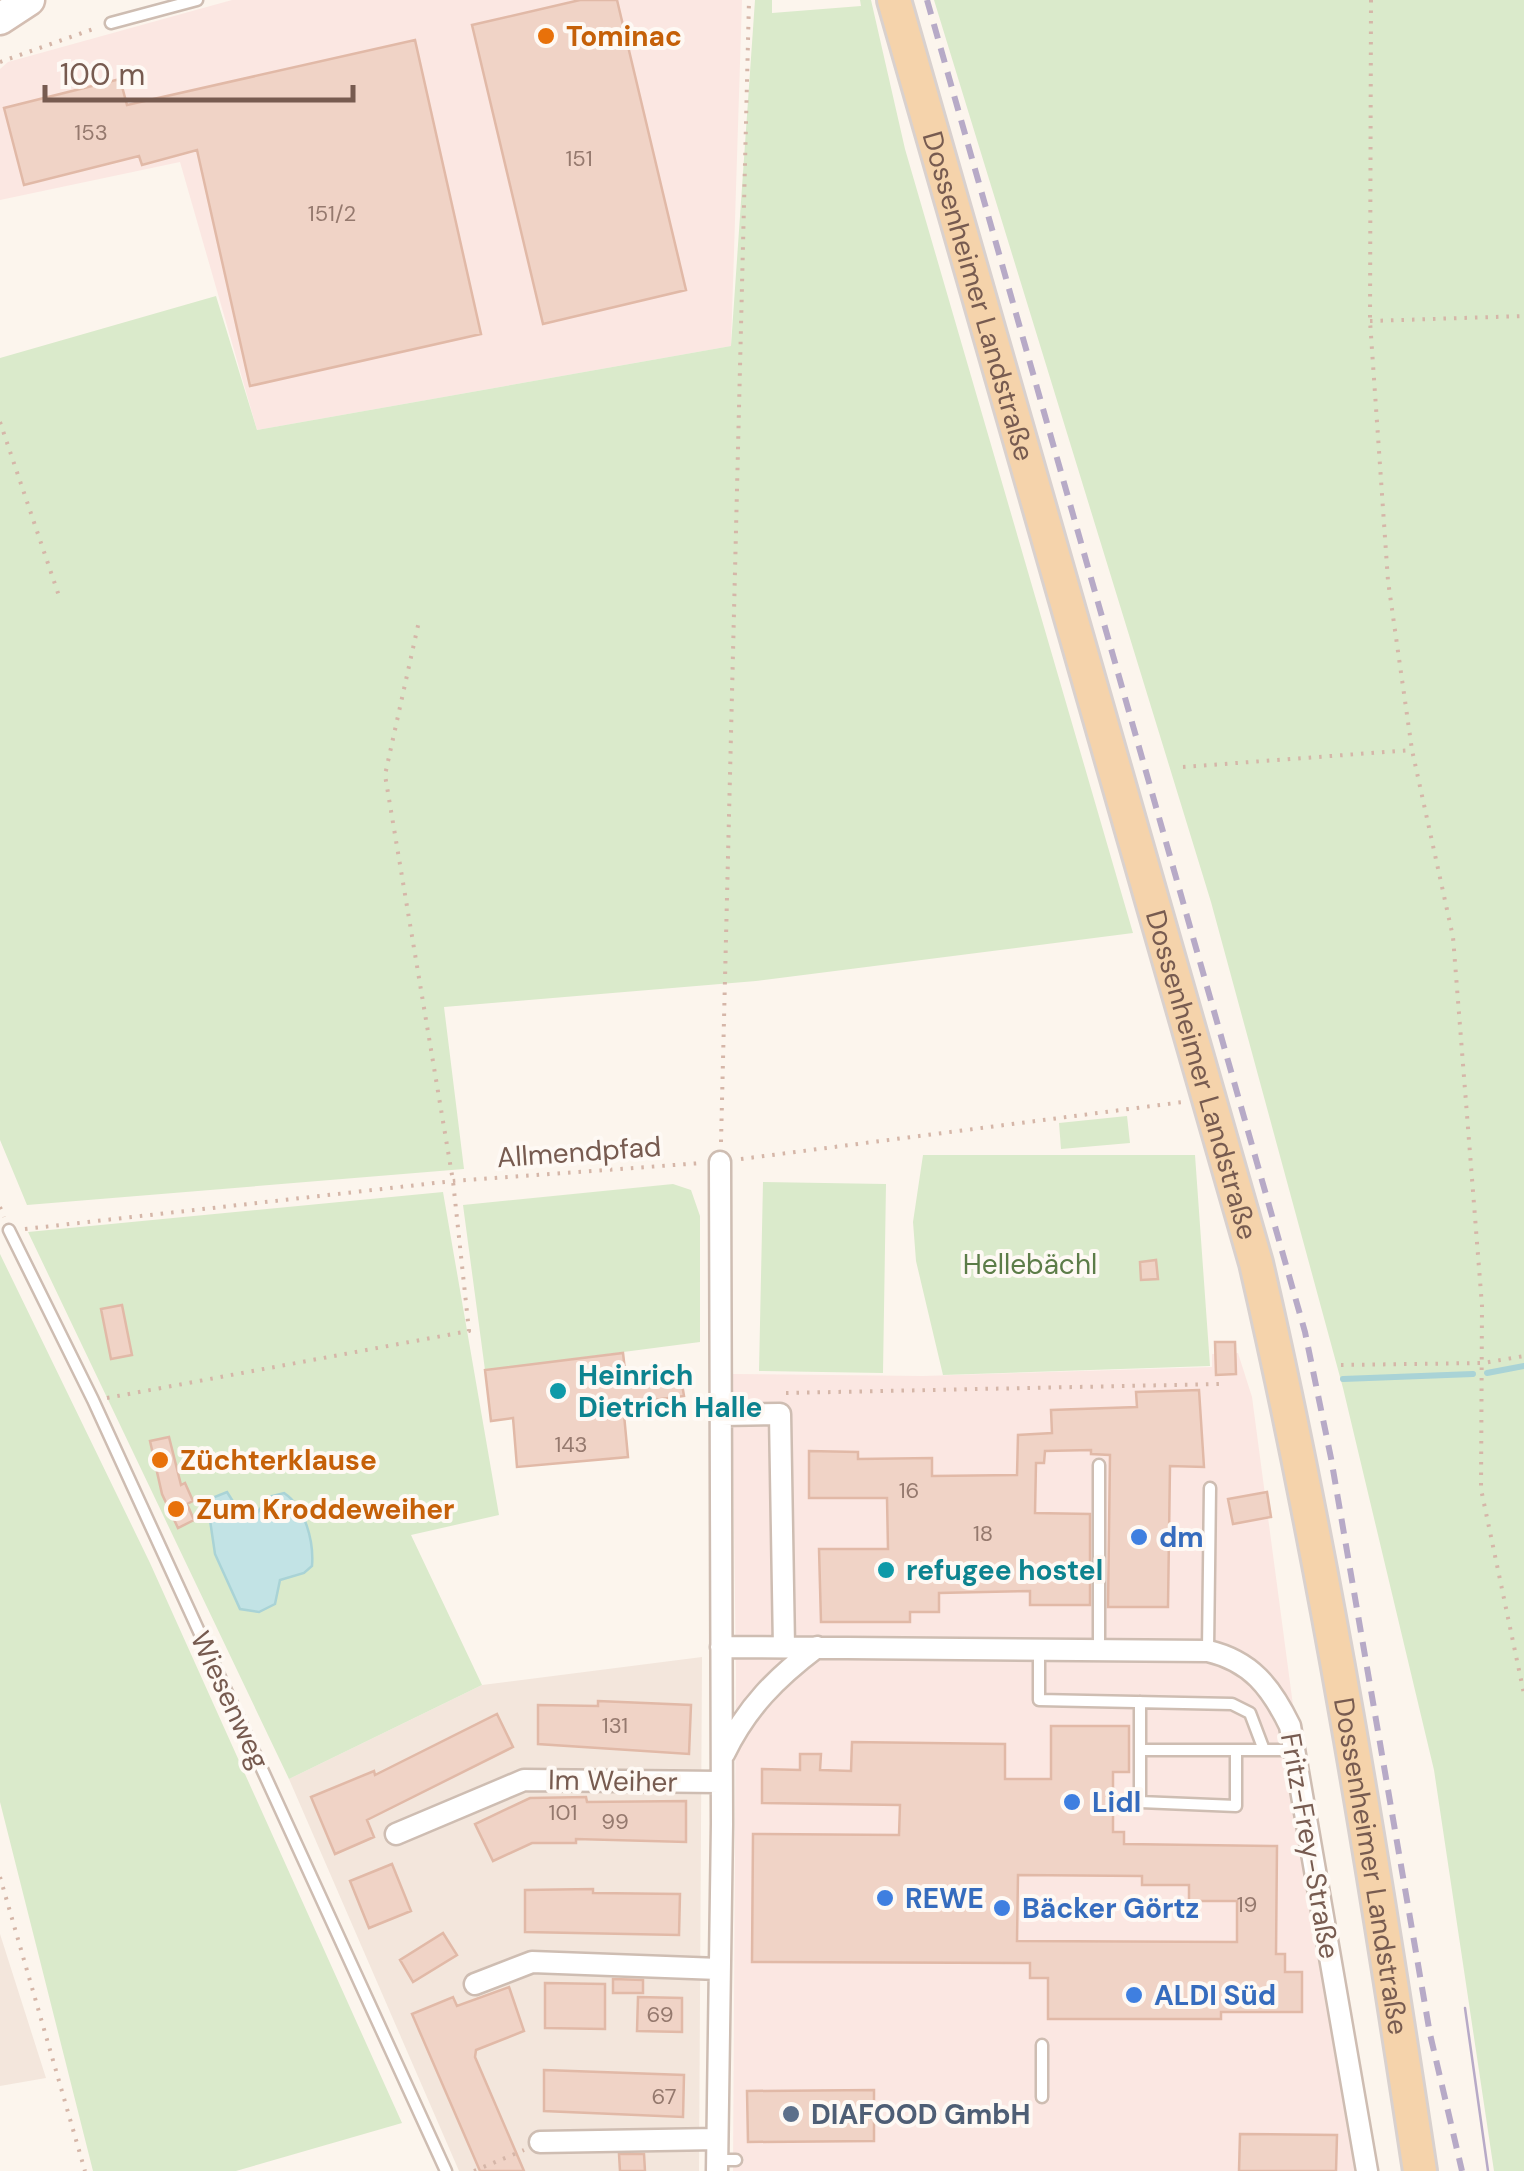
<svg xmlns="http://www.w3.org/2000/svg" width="1524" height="2171" font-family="'DM Sans',sans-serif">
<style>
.residential{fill:#f3e6dc}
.commercial{fill:#fbe7e2}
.green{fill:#daeacb}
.water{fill:#c2e3e5;stroke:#a9d3d6;stroke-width:2.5}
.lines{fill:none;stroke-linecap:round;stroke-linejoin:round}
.stream{stroke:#a9d3d6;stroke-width:6}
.building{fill:#f0d3c6;stroke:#e1b9a7;stroke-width:2.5;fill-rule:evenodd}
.lane-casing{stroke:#cebdb2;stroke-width:15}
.street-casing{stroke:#cebdb2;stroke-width:25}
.secondary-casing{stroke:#d4beb2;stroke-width:35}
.primary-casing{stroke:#d9d1ce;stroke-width:38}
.path{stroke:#d5b6a8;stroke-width:4;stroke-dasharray:2.5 8;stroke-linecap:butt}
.lane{stroke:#fff;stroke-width:10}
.street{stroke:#fff;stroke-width:20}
.secondary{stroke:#fff;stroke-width:30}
.primary{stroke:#f5d3ab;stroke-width:32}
.tram{stroke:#b7aac7;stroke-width:2.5}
.rail{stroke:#b7aac7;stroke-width:6;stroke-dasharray:15 10;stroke-linecap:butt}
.food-dot{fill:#e8710a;stroke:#fef9f4;stroke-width:4}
.culture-dot{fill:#0f9aa8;stroke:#fef9f4;stroke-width:4}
.shop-dot{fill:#3f7fe0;stroke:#fef9f4;stroke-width:4}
.service-dot{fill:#5c6f8a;stroke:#fef9f4;stroke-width:4}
.labels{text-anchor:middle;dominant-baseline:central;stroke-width:8;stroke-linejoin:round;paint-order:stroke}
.number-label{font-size:22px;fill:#95796e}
.food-label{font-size:28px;font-weight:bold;fill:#c56008;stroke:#fef9f4;text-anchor:start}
.street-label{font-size:28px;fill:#775b50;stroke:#fef9f4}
.park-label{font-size:28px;fill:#5c7c48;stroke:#fef9f4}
.culture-label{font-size:28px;font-weight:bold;fill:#0d838f;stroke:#fef9f4;text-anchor:start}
.shop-label{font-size:28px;font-weight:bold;fill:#366cbe;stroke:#fef9f4;text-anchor:start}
.service-label{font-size:28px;font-weight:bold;fill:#4e5e75;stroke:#fef9f4;text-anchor:start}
</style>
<rect width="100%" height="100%" fill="#fcf5ed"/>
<!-- residential -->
<path class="residential" d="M702,1657L699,2171H459L289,1779L482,1685Z
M0,1934L46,2078L0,2086Z"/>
<!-- commercial -->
<path class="commercial" d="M232,0H742L731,346L257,430L180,162L0,200V69L8,62Z
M1238,1353L1252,1397L1355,2171H733L736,1674L732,1374L923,1376L1212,1367V1354Z"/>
<!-- green -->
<path class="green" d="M755,0H772V13L861,6L860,0H871L905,149L1133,933L756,981L444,1007L464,1169L27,1205L0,1140V358L216,296L257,430L731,346Z
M934,0H1524V2171H1494L1434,1770L1343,1388L1211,902Z
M1127,1116L1130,1143L1061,1149L1059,1123Z
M923,1155H1195L1210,1366L943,1375L916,1261L913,1222Z
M763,1182L886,1184L883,1373L759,1371Z
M673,1184L691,1190L700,1216V1342L485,1370L463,1205Z
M443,1192L499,1515L411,1535L482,1685L289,1779L28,1232Z
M0,1254L150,1563L402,2123L236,2171H93L0,1802Z"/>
<!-- water -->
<path class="water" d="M227,1492L244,1519L256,1515L268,1497L284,1493C305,1507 314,1541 312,1566L304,1573L280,1580L275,1604L259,1612L240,1609L215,1554L207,1500Z"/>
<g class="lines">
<!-- stream -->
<path class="stream" d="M1487,1373L1524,1366
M1343,1379L1473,1374"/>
</g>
<!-- building -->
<path class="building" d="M580,0H617L686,290L543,324L472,25Z
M415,40L481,334L250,386L197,150L142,165L139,156L24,185L4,108L120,79L127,105Z
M1156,1260L1158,1279L1141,1280L1140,1262Z
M122,1305L132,1355L111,1359L101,1309Z
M1215,1342H1235L1236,1374L1216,1375Z
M623,1353L626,1379L680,1372L684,1396L623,1404L628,1457L517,1467L513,1418L491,1421L485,1370Z
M1199,1390L1204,1467L1170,1466L1168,1607H1108L1110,1455L1091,1454V1450L1045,1451L1044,1463H1036L1035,1513L1090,1514V1605H1030V1591L939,1593V1612H910V1622H821L819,1549H888L887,1498H809V1451L858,1452V1459L932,1458V1476L1017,1475L1018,1435L1052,1433L1051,1410L1137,1407L1136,1392Z
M169,1437L181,1485L185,1483L193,1501L187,1504L194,1520L178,1528L162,1494L150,1441Z
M1267,1492L1271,1517L1233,1524L1228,1499Z
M598,1701L691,1705L689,1754L538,1744V1705L598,1706Z
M497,1714L513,1747L367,1820L374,1837L335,1854L311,1797L374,1771L375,1775Z
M1051,1726H1129V1772H1113V1832H1124V1844L1277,1846L1276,1954H1285V1972H1302V2012H1221V2019H1048V1978H1030V1963L752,1962L753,1834L899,1835L900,1805L762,1803V1769L800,1770V1754H821L820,1770L851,1771L852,1742L1005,1744V1779H1051ZM1018,1875L1142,1876V1885H1189V1901H1237V1942L1017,1941Z
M586,1797L587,1802L686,1801V1842L576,1839V1843H532L493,1861L475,1824L530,1798Z
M392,1864L411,1911L369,1928L350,1881Z
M593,1889V1893L680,1894L679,1935L525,1932V1890Z
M443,1933L457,1955L413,1982L400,1960Z
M613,1979L643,1980V1993H613Z
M545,1983L605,1984V2029L545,2028Z
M509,1987L524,2031L476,2050L475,2057L524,2171H480L412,2014L453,1997L457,2006Z
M638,1997L682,1998V2032L637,2031Z
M544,2070L684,2075L683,2117L544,2111Z
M874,2090V2141L748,2142L747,2091Z
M1240,2134L1337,2135L1336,2171H1239Z
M619,2154H644L645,2171H620Z"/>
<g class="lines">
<!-- lane casing -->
<g class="lane-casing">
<path id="lane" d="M111,23L197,0
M9,1230L93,1400L446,2171
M1039,1649V1700L1232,1704L1250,1713L1264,1750
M1099,1649V1465
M1208,1650L1210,1488
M1140,1702V1802L1236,1806V1750
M1141,1750H1294
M1042,2097V2045
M717,2160H736"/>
</g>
<!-- street casing -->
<g class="street-casing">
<path id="street" d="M721,1415L780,1414L784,1647
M721,1647L1208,1651C1251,1661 1271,1687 1290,1726L1367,2171
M724,1754C747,1707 776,1678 817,1647
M396,1834L524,1780L720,1782
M475,1984L532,1962L719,1969
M540,2142L717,2139
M717,2171L722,1824L720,1162"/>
</g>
<!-- secondary casing -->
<g class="secondary-casing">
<path id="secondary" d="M0,19L29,0"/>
</g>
<!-- primary casing -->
<g class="primary-casing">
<g id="primary">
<path id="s1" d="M894,0L1256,1263C1325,1562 1374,1867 1420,2171"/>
</g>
</g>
<!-- path -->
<path class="path" d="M1371,0L1370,321L1388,581L1412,750L1453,937L1482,1306L1481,1489L1524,1694
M0,62L99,27
M1370,321L1524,316
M0,422L60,599
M1183,767L1412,750
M721,1142L749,0
M741,1159L1183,1102
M0,1207L4,1217
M25,1229L453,1181L702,1163
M1341,1365L1483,1363L1524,1356
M786,1393L1221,1384
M107,1398L469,1331L453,1181L385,775L419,621
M0,1877L85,2171
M474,2171L524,2150"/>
<!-- lane -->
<use href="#lane" class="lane"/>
<!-- street -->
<use href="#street" class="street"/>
<!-- secondary -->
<use href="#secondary" class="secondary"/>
<!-- primary -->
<use href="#primary" class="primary"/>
<!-- tram -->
<path class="tram" d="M1465,2008L1488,2171"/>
<!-- rail -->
<path class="rail" d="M927,0L1305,1332L1331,1458L1430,2034L1462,2171"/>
</g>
<!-- markers -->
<g class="food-dot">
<circle cx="546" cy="36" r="10"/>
<circle cx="160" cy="1460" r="10"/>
<circle cx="176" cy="1509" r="10"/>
</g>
<g class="culture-dot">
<circle cx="558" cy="1391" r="10"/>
<circle cx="886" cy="1570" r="10"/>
</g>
<g class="shop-dot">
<circle cx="1139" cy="1537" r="10"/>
<circle cx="1072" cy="1802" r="10"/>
<circle cx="885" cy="1898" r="10"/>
<circle cx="1002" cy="1908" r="10"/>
<circle cx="1134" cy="1995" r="10"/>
</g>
<circle class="service-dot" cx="791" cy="2114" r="10"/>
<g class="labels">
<!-- number labels -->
<g class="number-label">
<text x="91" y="132">153</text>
<text x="579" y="158">151</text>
<text x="332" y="213">151/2</text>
<text x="571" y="1444">143</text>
<text x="909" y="1490">16</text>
<text x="983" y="1533">18</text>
<text x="615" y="1725">131</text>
<text x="563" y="1812">101</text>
<text x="615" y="1821">99</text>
<text x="1247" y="1904">19</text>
<text x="660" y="2014">69</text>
<text x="664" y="2096">67</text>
</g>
<!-- food labels -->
<g class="food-label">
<text x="566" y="36">Tominac</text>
<text x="180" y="1460">Züchterklause</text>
<text x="196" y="1509">Zum Kroddeweiher</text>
</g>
<!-- street labels -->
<g class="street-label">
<text stroke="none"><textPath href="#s1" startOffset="308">Dossenheimer Landstraße</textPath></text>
<text stroke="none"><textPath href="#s1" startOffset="1118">Dossenheimer Landstraße</textPath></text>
<text transform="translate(579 1152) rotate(-4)">Allmendpfad</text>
<text transform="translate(230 1700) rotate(65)">Wiesenweg</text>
<text transform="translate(613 1781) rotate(1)">Im Weiher</text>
<text transform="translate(1310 1846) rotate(80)">Fritz-Frey-Straße</text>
<text stroke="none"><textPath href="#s1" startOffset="1928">Dossenheimer Landstraße</textPath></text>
</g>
<!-- park labels -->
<g class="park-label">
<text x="1030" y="1264">Hellebächl</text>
</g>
<!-- culture labels -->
<g class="culture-label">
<text x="578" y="1375">Heinrich<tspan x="578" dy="32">Dietrich Halle</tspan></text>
<text x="906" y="1570">refugee hostel</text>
</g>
<!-- shop labels -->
<g class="shop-label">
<text x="1159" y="1537">dm</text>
<text x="1092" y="1802">Lidl</text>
<text x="905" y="1898">REWE</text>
<text x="1022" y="1908">Bäcker Görtz</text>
<text x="1154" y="1995">ALDI Süd</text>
</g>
<!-- service labels -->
<g class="service-label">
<text x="811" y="2114">DIAFOOD GmbH</text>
</g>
</g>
<!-- scale -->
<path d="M45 85v15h308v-15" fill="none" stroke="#775b50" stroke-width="5"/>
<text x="60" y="85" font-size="30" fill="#775b50" stroke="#fef9f4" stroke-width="8" paint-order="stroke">100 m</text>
</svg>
